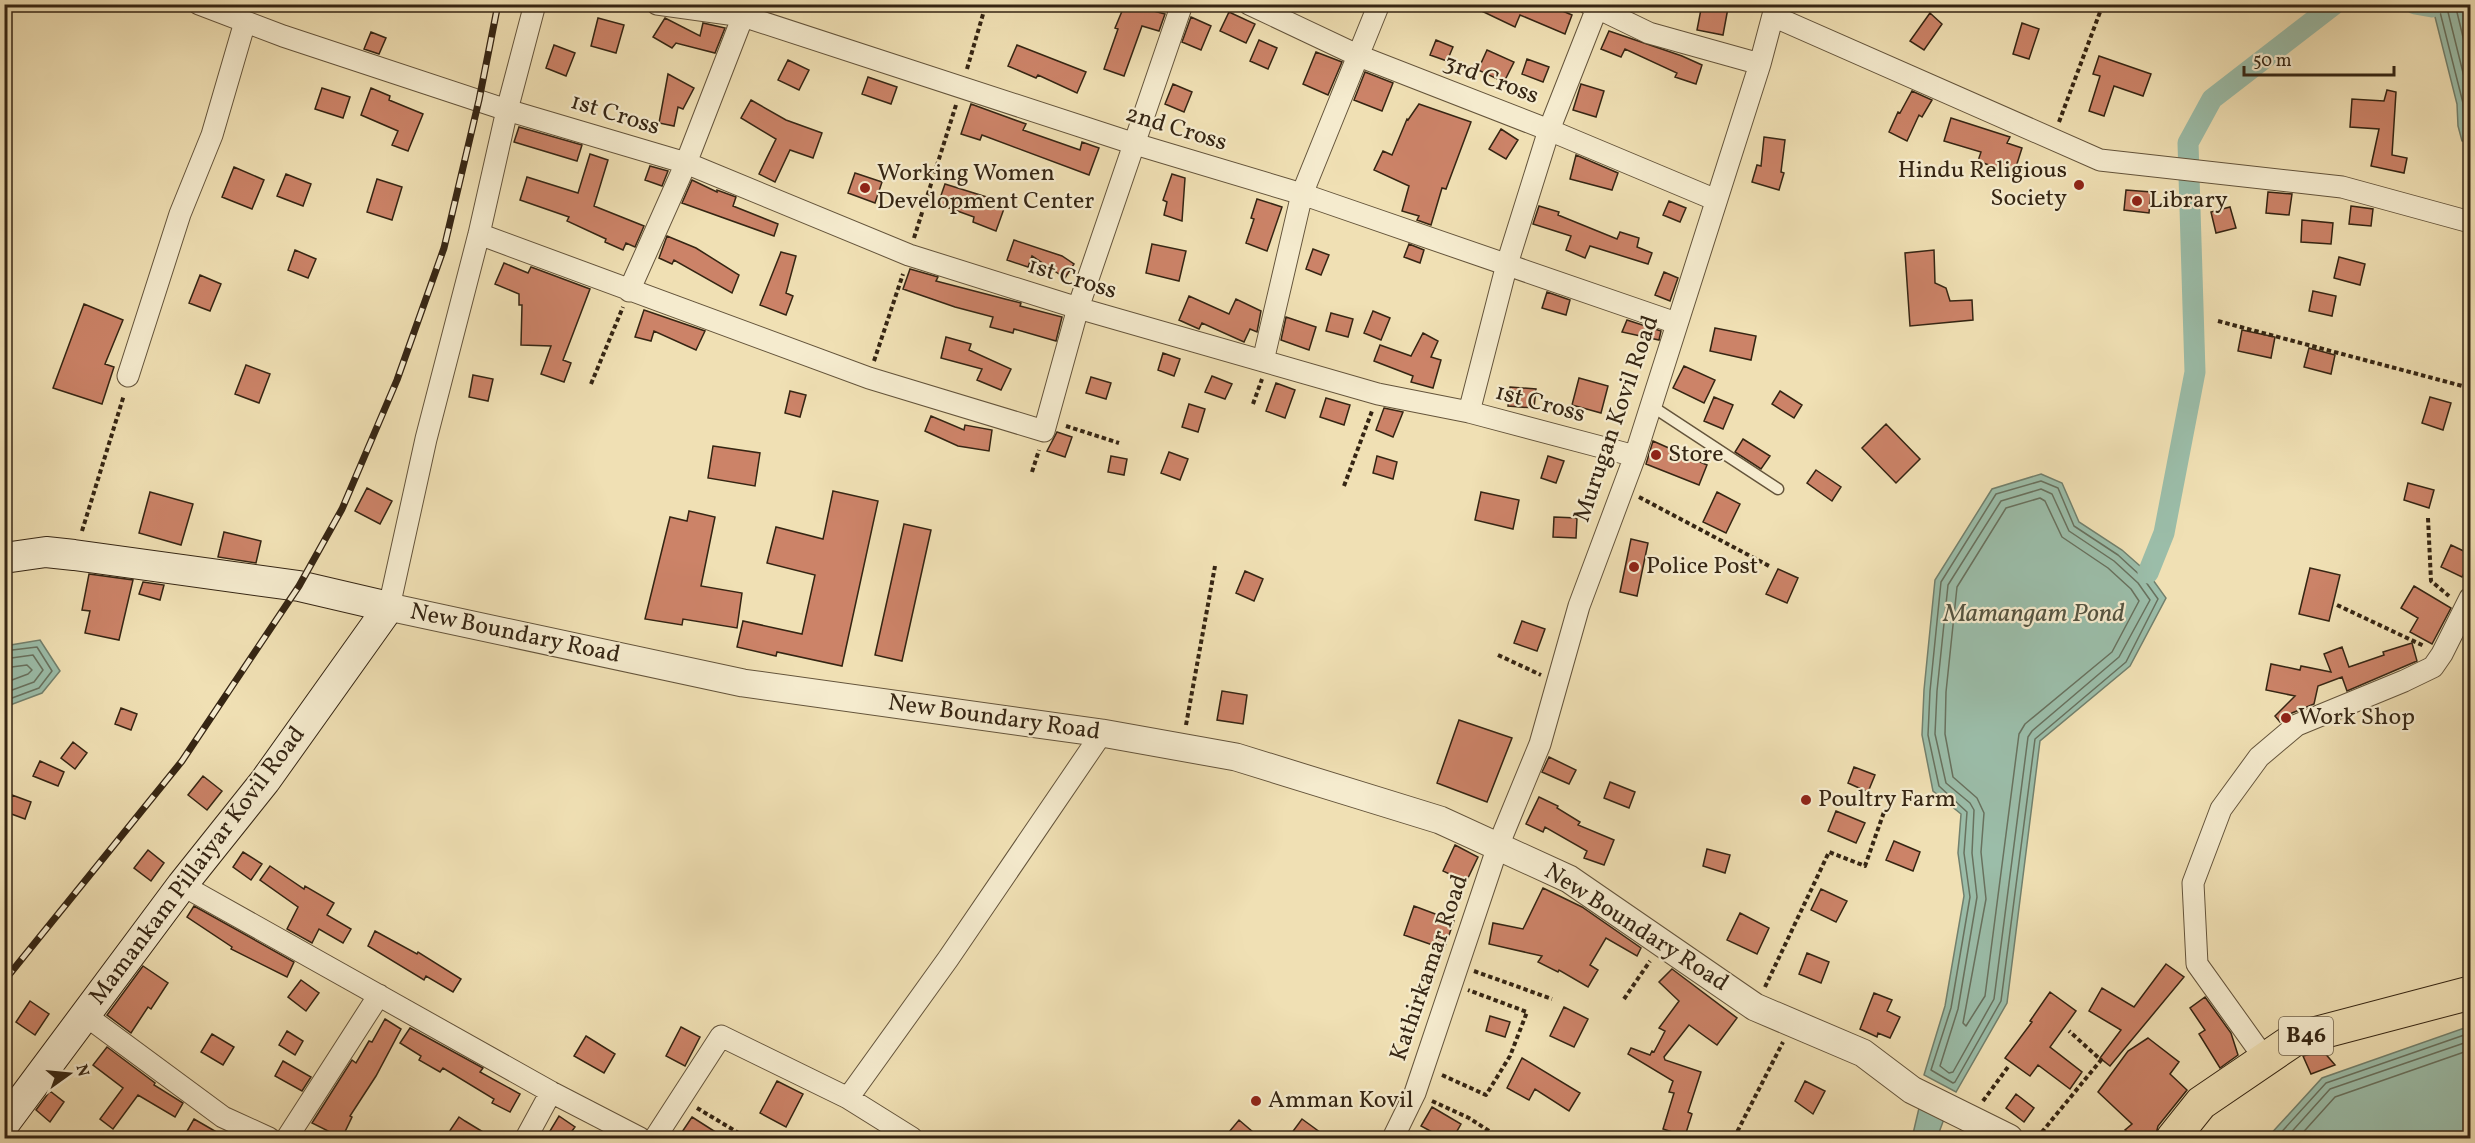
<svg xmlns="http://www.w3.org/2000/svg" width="2475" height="1143" font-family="Vollkorn,serif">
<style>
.water{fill:#9bbda9;stroke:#72806d;stroke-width:1.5}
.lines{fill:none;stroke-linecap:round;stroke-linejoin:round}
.shore{stroke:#68715e;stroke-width:1.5}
.canal{stroke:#9bbda9;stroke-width:21}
.building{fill:#cc8368;stroke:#352513;stroke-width:1.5}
.service-casing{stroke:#64543b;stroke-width:13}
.minor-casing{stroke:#64543b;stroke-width:23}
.tertiary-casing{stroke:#64543b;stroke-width:29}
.secondary-casing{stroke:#352513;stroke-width:32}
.primary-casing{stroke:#352513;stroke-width:35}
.path{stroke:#352513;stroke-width:4;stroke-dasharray:4.5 3;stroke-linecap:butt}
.service{stroke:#f5ebce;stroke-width:10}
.minor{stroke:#f5ebce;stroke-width:21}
.tertiary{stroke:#f5ebce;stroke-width:27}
.secondary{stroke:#f5ebce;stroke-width:30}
.primary{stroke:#f0e0b4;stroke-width:33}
.rail-casing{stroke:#352513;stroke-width:7}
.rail{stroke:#f5ebce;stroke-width:4.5;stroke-dasharray:14;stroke-linecap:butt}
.poi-dot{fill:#8f2418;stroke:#f5ebce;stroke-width:2}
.labels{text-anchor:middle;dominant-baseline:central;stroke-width:4.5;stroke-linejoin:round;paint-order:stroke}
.shield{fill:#f5ebce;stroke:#6f604b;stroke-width:1.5}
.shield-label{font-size:22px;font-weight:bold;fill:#352513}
.street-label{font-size:24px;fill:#352513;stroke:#f5ebce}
.poi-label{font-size:24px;fill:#352513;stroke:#f5ebce;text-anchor:start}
.water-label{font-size:26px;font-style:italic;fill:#545340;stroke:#f5ebce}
</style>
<rect width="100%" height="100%" fill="#f0e0b4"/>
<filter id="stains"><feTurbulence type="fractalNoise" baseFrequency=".00333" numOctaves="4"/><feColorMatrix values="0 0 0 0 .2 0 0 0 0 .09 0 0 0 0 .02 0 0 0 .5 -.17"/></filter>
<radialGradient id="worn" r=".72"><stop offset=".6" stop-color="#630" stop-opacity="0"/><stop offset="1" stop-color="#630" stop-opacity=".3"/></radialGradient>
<!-- water -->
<path class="water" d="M2432,5H2470V143L2462,141L2458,126L2457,104Z
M2041,474L2062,483L2079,522L2122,550L2148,573L2166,598L2130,666L2040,741L2007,1003L1956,1092L1924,1075L1945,1006L1964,896L1958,853L1961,814L1933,791L1922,735L1924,690L1935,580L1992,489Z
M40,640L60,671L42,693L5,707V646Z
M2470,1026V1138H2267L2322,1078Z
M1919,1108L1944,1119L1937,1138H1912Z"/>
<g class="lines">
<!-- shore -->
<path class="shore" d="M2438,4L2463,103L2464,125L2467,135L2470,137
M2446,4L2470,101
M2455,4L2470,66
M2041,481L2058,488L2074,526L2118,555L2143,578L2158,599L2126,662L2035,739L2001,1001L1955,1082L1953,1083L1931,1070L1951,1008L1970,897L1964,853L1967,812L1939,786L1928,735L1930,691L1941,582L1996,494Z
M2041,489L2052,494L2069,531L2114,561L2138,583L2150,600L2119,657L2032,731L2028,737L1994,999L1953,1072L1949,1073L1940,1066L1958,1009L1977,897L1972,853L1974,810L1970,803L1946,783L1935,734L1937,691L1948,585L2001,501Z
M2040,498L2045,501L2062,537L2108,568L2131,589L2139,601L2112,652L2025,724L2019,734L1985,996L1966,1026L1963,1023L1986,899L1981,852L1984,813L1977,798L1953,777L1945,734L1946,692L1957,587L2006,508Z
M4,651L37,647L52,671L39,688L4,701
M4,659L33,655L43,670L34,682L4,693
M4,668L27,665L32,670L28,674L4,683
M2276,1138L2326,1083L2470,1033
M2286,1138L2330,1089L2470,1041
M2298,1138L2335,1097L2470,1050"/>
<!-- canal -->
<path class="canal" d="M2415,4L2432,7
M2148,573L2164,533L2195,372L2188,143L2212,99L2335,4"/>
</g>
<!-- building -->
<path class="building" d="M1125,4H1148L1146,9L1165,14L1159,31L1142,26L1124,76L1104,69L1118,29L1115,28Z
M1467,4H1546L1572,15L1565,34L1520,15L1515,27Z
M1702,4L1728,8L1723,35L1697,30Z
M1229,12L1255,24L1246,43L1220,31Z
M1930,13L1942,24L1924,50L1910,41Z
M1191,17L1211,26L1201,50L1182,42Z
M598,18L624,25L616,53L591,46Z
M665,18L700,36L703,23L725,28L715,53L676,43L672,48L653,37Z
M2022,23L2039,29L2029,59L2013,54Z
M1609,31L1682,56L1702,65L1696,84L1675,77L1677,73L1625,49L1621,57L1601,49Z
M371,32L386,38L379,54L364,49Z
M1259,40L1277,48L1268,69L1250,61Z
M1436,40L1453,47L1447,61L1430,55Z
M554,45L575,53L566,76L546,68Z
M1017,45L1086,72L1077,93L1038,75L1036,78L1008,66Z
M1487,50L1514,62L1504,82L1478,70Z
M1316,52L1342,62L1328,95L1303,84Z
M2099,56L2151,74L2143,96L2114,86L2104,116L2089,111L2100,76L2093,74Z
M1527,59L1549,67L1543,82L1522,74Z
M788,60L809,70L799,90L778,80Z
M1365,72L1393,83L1382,111L1354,100Z
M668,74L694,88L683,109L678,107L674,126L659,123Z
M868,77L897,87L891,104L862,94Z
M1173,84L1192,92L1184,112L1165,104Z
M1581,84L1604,91L1596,117L1573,110Z
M322,88L350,97L343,118L315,109Z
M371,88L390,96L389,100L423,114L408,151L392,145L398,131L361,115Z
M2387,90L2396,92L2392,155L2407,158L2404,173L2371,166L2379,129L2350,127L2352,99L2384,101Z
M1912,91L1932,100L1922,117L1919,115L1907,141L1889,132L1898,112L1900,113Z
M751,100L786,120L822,133L813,158L790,150L775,182L759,174L776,139L741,118Z
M971,104L1026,124L1023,130L1080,150L1082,142L1099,148L1089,175L982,135L980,140L961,134Z
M1419,104L1471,122L1446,189L1442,188L1431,225L1417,220L1419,216L1402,211L1409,186L1374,170L1383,151L1392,155L1407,119L1408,120Z
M1951,118L2010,137L2007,143L2022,148L2015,170L1999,165L1997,168L1978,161L1981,152L1944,141Z
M519,127L582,145L577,161L514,142Z
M1501,129L1518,140L1506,159L1489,149Z
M1764,137L1785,140L1781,172L1784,173L1779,190L1752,182L1757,165L1761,166Z
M590,154L608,160L594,206L644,226L635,247L626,243L623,250L605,242L606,239L567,221L569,217L520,200L527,177L578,193Z
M1576,155L1618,173L1612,190L1570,179Z
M650,166L668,171L662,186L645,180Z
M234,167L264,180L252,209L222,197Z
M855,173L882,182L875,203L848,193Z
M286,174L311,184L303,206L277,196Z
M1172,174L1185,178L1182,221L1164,215L1167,202L1163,200Z
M377,179L402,187L392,220L367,212Z
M692,180L717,192V190L736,197L733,206L778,224L774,236L682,203Z
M945,184L1006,203L996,231L973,222L974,217L938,204Z
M2126,190L2151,192L2149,213L2124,210Z
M2268,192L2292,194L2289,215L2266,213Z
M1257,199L1282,207L1267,251L1246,243L1254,219L1251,218Z
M1669,201L1686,208L1680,222L1663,215Z
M1539,206L1559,212L1558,215L1617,239L1620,232L1639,238L1637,247L1652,253L1648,264L1590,246L1585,258L1566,250L1571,236L1533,224Z
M2351,206L2373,209L2371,226L2349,224Z
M2230,207L2236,228L2216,233L2211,212Z
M2302,220L2333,223L2331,244L2301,242Z
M667,236L696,248L739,275L732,293L674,260L672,264L659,258Z
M1014,240L1062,256L1074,264L1065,278L1032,256L1028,267L1007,260Z
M1152,244L1186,251L1179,281L1146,273Z
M1409,244L1424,250L1420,263L1404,257Z
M1313,249L1329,255L1321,275L1306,269Z
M295,250L316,259L308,278L288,270Z
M1934,250L1935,283L1946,288L1950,301L1972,300L1973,320L1910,326L1905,253Z
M781,252L796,256L786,293L793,296L786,315L760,305Z
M2339,257L2365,264L2360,285L2334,278Z
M504,263L528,273L531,267L590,289L563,360L571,363L564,382L541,374L551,346L521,345L522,305H519V294L495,284Z
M910,269L938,277L936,281L1005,299L1021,303L1020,306L1062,317L1056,341L1014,329L1013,333L990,327L993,317L955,307L903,289Z
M1664,272L1678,278L1670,301L1655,295Z
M200,275L221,284L210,311L189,303Z
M2313,291L2336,296L2332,316L2309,311Z
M1547,292L1570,300L1566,315L1542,308Z
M1189,296L1229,314L1236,299L1261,311L1257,332L1250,329L1244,342L1202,323L1199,329L1179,320Z
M84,304L123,320L105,364L114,367L102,404L53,388Z
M644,310L705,331L696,350L654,331L651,341L635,337Z
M1373,311L1390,318L1381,340L1364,333Z
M1331,313L1353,319L1348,337L1326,331Z
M1286,317L1316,327L1309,350L1281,340Z
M1627,320L1661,331L1659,340L1622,332Z
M1715,328L1756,336L1751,360L1710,351Z
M2242,330L2275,337L2271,358L2238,351Z
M1423,333L1438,341L1431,357L1441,360L1433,388L1411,382L1413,376L1374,361L1380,345L1411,356Z
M946,337L971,344L969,350L1011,369L1001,390L977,380L982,369L941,358Z
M2309,348L2335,355L2331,374L2304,367Z
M1163,353L1180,359L1174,376L1158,370Z
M246,365L270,374L259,403L235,394Z
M1684,366L1715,380L1704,403L1673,388Z
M473,375L493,379L488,401L469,397Z
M1212,376L1232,384L1225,399L1205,392Z
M1091,377L1111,383L1106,399L1086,393Z
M1579,378L1608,386L1601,413L1572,405Z
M1276,383L1295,390L1285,418L1266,411Z
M1510,387L1536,389L1534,408L1508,406Z
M790,391L806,395L800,417L785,413Z
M1780,391L1802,405L1794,418L1772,404Z
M1714,397L1733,405L1723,429L1704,421Z
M2430,397L2451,403L2443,430L2422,423Z
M1326,398L1350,405L1344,425L1320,417Z
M1189,404L1205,409L1198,432L1182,427Z
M1384,408L1403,412L1393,437L1376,430Z
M931,416L964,430L965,425L992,430L989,451L958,446L925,431Z
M1886,424L1920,459L1896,483L1862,448Z
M1057,432L1072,437L1065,457L1047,451Z
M1743,439L1770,456L1761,469L1735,452Z
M1653,441L1707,465L1699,485L1646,464Z
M713,446L760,453L755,486L708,478Z
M1169,452L1188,459L1180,480L1161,473Z
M1111,456L1127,459L1124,475L1108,472Z
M1377,456L1397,462L1393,479L1373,473Z
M1548,456L1564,461L1556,483L1541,478Z
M1816,470L1841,487L1832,501L1807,483Z
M2408,483L2434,490L2429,508L2404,500Z
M367,488L392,501L380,524L355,511Z
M833,491L878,501L842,666L777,652L776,656L737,647L743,621L802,634L815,575L767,563L776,527L823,539Z
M150,492L193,504L181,545L139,533Z
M1481,492L1519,500L1513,529L1475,520Z
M1717,492L1740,504L1726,533L1703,522Z
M689,511L715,517L701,586L742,593L737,628L683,619L682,625L645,619L670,517L687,521Z
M1554,517L1577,518L1576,538L1553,537Z
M904,524L931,530L902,661L875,655Z
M224,532L261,541L256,563L218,557Z
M1631,539L1648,543L1637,596L1620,592Z
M2451,545L2470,554V560L2462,577L2441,567Z
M2310,568L2340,575L2329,621L2299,614Z
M1778,569L1798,578L1787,603L1766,594Z
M1245,571L1263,579L1254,601L1236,593Z
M89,574L133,580L119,640L85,633L90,611L82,610Z
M143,582L164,585L160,600L139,594Z
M2414,586L2451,608L2432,644L2410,632L2418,618L2401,608Z
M1522,621L1545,629L1537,651L1514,643Z
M2412,643L2417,661L2347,691L2342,677L2318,686L2314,704L2292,713L2280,722L2275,716L2295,696L2266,690L2271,664L2300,670L2301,666L2331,672L2324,654L2334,650L2342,647L2349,667L2384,655L2383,652Z
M1222,691L1247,695L1243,724L1217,720Z
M121,708L137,714L131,730L115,724Z
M1459,720L1512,738L1487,802L1437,783Z
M73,742L87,753L75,769L61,758Z
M1549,757L1576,770L1569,784L1542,772Z
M40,761L64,772L58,786L33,776Z
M1854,767L1875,775L1868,792L1848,783Z
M203,776L222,791L207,810L188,795Z
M1610,782L1635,792L1629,808L1604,798Z
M12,795L31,802L25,819L6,812Z
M1539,797L1558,806L1557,808L1580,822L1578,825L1614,840L1604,865L1584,858L1587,851L1545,827L1543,832L1526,824Z
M1836,811L1865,823L1856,843L1828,831Z
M1894,841L1920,852L1913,871L1886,860Z
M1455,845L1478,857L1466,882L1443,871Z
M1707,849L1730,855L1725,873L1703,866Z
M148,850L164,863L151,881L134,868Z
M243,852L262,864L251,880L233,867Z
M270,866L304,889L305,886L334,903L327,915L351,929L343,943L319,929L312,943L287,929L298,907L260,880Z
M1543,888L1582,907L1641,948L1637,956L1606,938L1590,965L1598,970L1588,987L1559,970L1558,972L1538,962L1542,956L1489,944L1493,923L1523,929Z
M1821,889L1847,901L1836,922L1811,910Z
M194,906L294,962L287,977L231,949L232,947L187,917Z
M1414,906L1454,921L1444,949L1404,935Z
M1740,913L1769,928L1757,954L1727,940Z
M375,931L417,954L418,952L461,979L453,992L426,976L424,980L368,946Z
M1807,953L1829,962L1821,983L1799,974Z
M2166,964L2184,977L2110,1066L2100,1058L2121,1030L2089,1011L2102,988L2134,1007Z
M143,966L168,983L151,1009L148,1007L131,1033L107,1015Z
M1672,969L1737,1018L1717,1045L1689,1025L1664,1057L1665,1060L1701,1072L1688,1112L1692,1114L1685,1136L1663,1129L1674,1093L1669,1092L1673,1081L1628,1054L1631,1048L1650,1055L1652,1051L1654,1052L1665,1031L1659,1028L1679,1001L1659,982Z
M301,980L319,993L306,1011L288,997Z
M2050,992L2076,1011L2050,1047L2082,1072L2070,1089L2038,1065L2030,1076L2005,1058L2032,1022L2030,1021Z
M1874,993L1892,1000L1887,1011L1900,1017L1890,1038L1878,1033L1877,1037L1860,1029Z
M2205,997L2231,1033L2238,1055L2220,1068L2199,1034L2205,1030L2190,1008Z
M30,1001L49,1014L35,1035L16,1022Z
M1564,1007L1588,1019L1574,1047L1550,1036Z
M1490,1016L1510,1022L1505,1037L1486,1031Z
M385,1019L401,1029L376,1076L350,1116L352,1117L342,1138L312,1123L352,1060L356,1063L369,1041L372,1042Z
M681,1027L700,1037L685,1066L666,1056Z
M410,1028L483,1068L480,1072L520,1094L510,1112L492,1103L494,1099L443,1068L440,1072L419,1060L421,1056L400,1043Z
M287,1031L303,1041L295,1055L279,1045Z
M212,1034L234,1047L223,1065L201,1052Z
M586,1036L615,1054L604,1073L574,1056Z
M2148,1038L2179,1062L2170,1074L2187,1090L2158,1126L2155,1138H2136L2125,1130L2132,1124L2098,1092L2128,1051Z
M107,1047L155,1083L154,1085L183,1103L175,1117L138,1095L113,1129L100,1119L123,1088L93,1065Z
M2323,1051L2335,1065L2311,1074L2303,1056Z
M1522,1058L1580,1093L1569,1111L1535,1089L1529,1100L1507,1088Z
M283,1061L311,1077L302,1091L275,1076Z
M777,1081L803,1094L786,1127L760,1113Z
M1805,1081L1825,1091L1813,1114L1795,1101Z
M50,1091L64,1102L50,1122L36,1110Z
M2016,1094L2034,1108L2024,1122L2006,1108Z
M1432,1107L1461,1124L1453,1138H1443L1421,1126Z
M559,1116L575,1127L567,1138H561L550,1131Z
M459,1117L465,1121L493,1138H445Z
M692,1117L725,1138H678Z
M194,1119L227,1138H183Z
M1302,1119L1328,1138H1288Z
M1239,1120L1260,1138H1224Z"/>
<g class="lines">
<!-- service casing -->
<g class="service-casing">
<path id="service" d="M1650,405L1778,489"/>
</g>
<!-- minor casing -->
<g class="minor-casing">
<path id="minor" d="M199,4L283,36L507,110L686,163L909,255L1078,308L1378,394L1469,412L1635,456
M657,4L743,16L1135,144L1302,194L1676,323
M1249,4L1359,56L1549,130L1716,200
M1589,4L1649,33L1760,64
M1773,16L2100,160L2342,187L2470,222
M479,234L869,378L1044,431L1078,308L1182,4
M629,291L686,163L743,16
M1263,361L1302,194L1379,4
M128,376L180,214L212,135L245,22
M1469,412L1507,264L1549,130L1597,8
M389,607L426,439L479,234L507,110L535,4
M182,885L551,1092L640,1138
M85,1015L223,1117L269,1138
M2265,1059L2197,964L2193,883L2221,809L2259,757L2297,725L2404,681L2433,667L2442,654L2470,598
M848,1098L948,959L1102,733
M287,1138L379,995
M526,1138L551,1092
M655,1138L721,1036L848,1098L912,1138
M1393,1138L1415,1093L1498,846L1540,744L1579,606L1635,456L1760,64L1776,4"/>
</g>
<!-- tertiary casing -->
<g class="tertiary-casing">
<path id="tertiary" d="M389,607L743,683L1102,733L1236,757L1440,820L1569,879L1755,1007L1863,1053L1912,1090L2009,1138"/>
</g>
<!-- secondary casing -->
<g class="secondary-casing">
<path id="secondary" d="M4,558L46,552L74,555L299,586L389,607L265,781L182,885L4,1124"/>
</g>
<!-- primary casing -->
<g class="primary-casing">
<path id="primary" d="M2173,1138L2201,1103L2295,1039L2470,993"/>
</g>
<!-- path -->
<path class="path" d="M967,69L986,4
M2059,122L2103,4
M914,238L956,105
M2218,321L2470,388
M874,361L903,274
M591,384L623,307
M1253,404L1262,379
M1066,426L1119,443
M1032,472L1039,450
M1344,486L1372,411
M1639,497L1771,567
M2428,518L2431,581L2449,596
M82,531L124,395
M2337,605L2424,646
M1498,655L1541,675
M1186,725L1215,566
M1474,971L1552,999
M1765,987L1829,852L1865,866L1884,812
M1624,999L1650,961
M1442,1075L1486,1095L1510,1056L1527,1012L1468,990
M1432,1101L1469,1118L1500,1138
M1983,1101L2008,1067
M697,1108L747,1138
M1734,1138L1783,1042
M2037,1138L2101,1060L2069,1031"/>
<!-- service -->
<use href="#service" class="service"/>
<!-- minor -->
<use href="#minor" class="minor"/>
<!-- tertiary -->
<use href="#tertiary" class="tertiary"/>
<!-- secondary -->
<use href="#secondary" class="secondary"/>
<!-- primary -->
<use href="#primary" class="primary"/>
<!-- rail casing -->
<g class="rail-casing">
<path id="rail" d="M4,981L182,761L299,586L342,509L397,380L444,248L479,100L498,4"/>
</g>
<!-- rail -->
<use href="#rail" class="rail"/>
</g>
<!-- markers -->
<g class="poi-dot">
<circle cx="2079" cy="185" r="6"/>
<circle cx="865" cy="188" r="6"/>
<circle cx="2137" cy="201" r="6"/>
<circle cx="1656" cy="455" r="6"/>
<circle cx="1634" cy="567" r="6"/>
<circle cx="2286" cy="718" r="6"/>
<circle cx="1806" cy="800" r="6"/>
<circle cx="1256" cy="1101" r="6"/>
</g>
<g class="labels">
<!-- shield labels -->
<rect class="shield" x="2279" y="1017" width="54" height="38" rx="4.5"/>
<g class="shield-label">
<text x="2306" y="1036">B46</text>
</g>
<!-- street labels -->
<g class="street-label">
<text transform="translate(1491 80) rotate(21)">3rd Cross</text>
<text transform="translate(615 115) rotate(17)">1st Cross</text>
<text transform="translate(1176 129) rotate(17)">2nd Cross</text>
<text transform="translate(1072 279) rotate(17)">1st Cross</text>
<text transform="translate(1540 404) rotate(15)">1st Cross</text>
<text transform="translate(1617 419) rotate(-71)">Murugan Kovil Road</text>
<text transform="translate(515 634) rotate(12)">New Boundary Road</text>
<text transform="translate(994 718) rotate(8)">New Boundary Road</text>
<text transform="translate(198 866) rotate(-53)">Mamankam Pillaiyar Kovil Road</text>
<text transform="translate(1636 928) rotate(33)">New Boundary Road</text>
<text transform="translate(1430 968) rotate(-71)">Kathirkamar Road</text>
</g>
<!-- poi labels -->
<g class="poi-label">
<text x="2067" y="171" text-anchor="end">Hindu Religious<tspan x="2067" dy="28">Society</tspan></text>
<text x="877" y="174">Working Women<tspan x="877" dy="28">Development Center</tspan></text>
<text x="2149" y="201">Library</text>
<text x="1668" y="455">Store</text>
<text x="1646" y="567">Police Post</text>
<text x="2298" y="718">Work Shop</text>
<text x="1818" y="800">Poultry Farm</text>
<text x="1268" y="1101">Amman Kovil</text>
</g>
<!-- water labels -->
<g class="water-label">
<text x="2034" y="614">Mamangam Pond</text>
</g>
</g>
<!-- margin -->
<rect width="2475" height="1143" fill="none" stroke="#f0e0b4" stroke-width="24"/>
<rect x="6" y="6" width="2463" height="1131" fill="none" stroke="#352513" stroke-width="3"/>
<rect x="12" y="12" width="2451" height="1119" fill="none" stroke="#352513" stroke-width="1.5"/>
<!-- north arrow -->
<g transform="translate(69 1074) rotate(75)" stroke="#f5ebce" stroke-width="4.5" paint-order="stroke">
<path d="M0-4.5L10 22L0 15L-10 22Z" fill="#352513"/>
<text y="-9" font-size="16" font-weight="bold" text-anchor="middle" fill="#352513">N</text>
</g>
<!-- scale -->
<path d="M2244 66v9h150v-9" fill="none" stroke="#352513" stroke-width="3"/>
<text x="2253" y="66" font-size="18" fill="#352513" stroke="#f5ebce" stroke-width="4.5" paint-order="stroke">50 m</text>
<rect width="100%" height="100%" filter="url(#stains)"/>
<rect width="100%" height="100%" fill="url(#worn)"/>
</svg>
